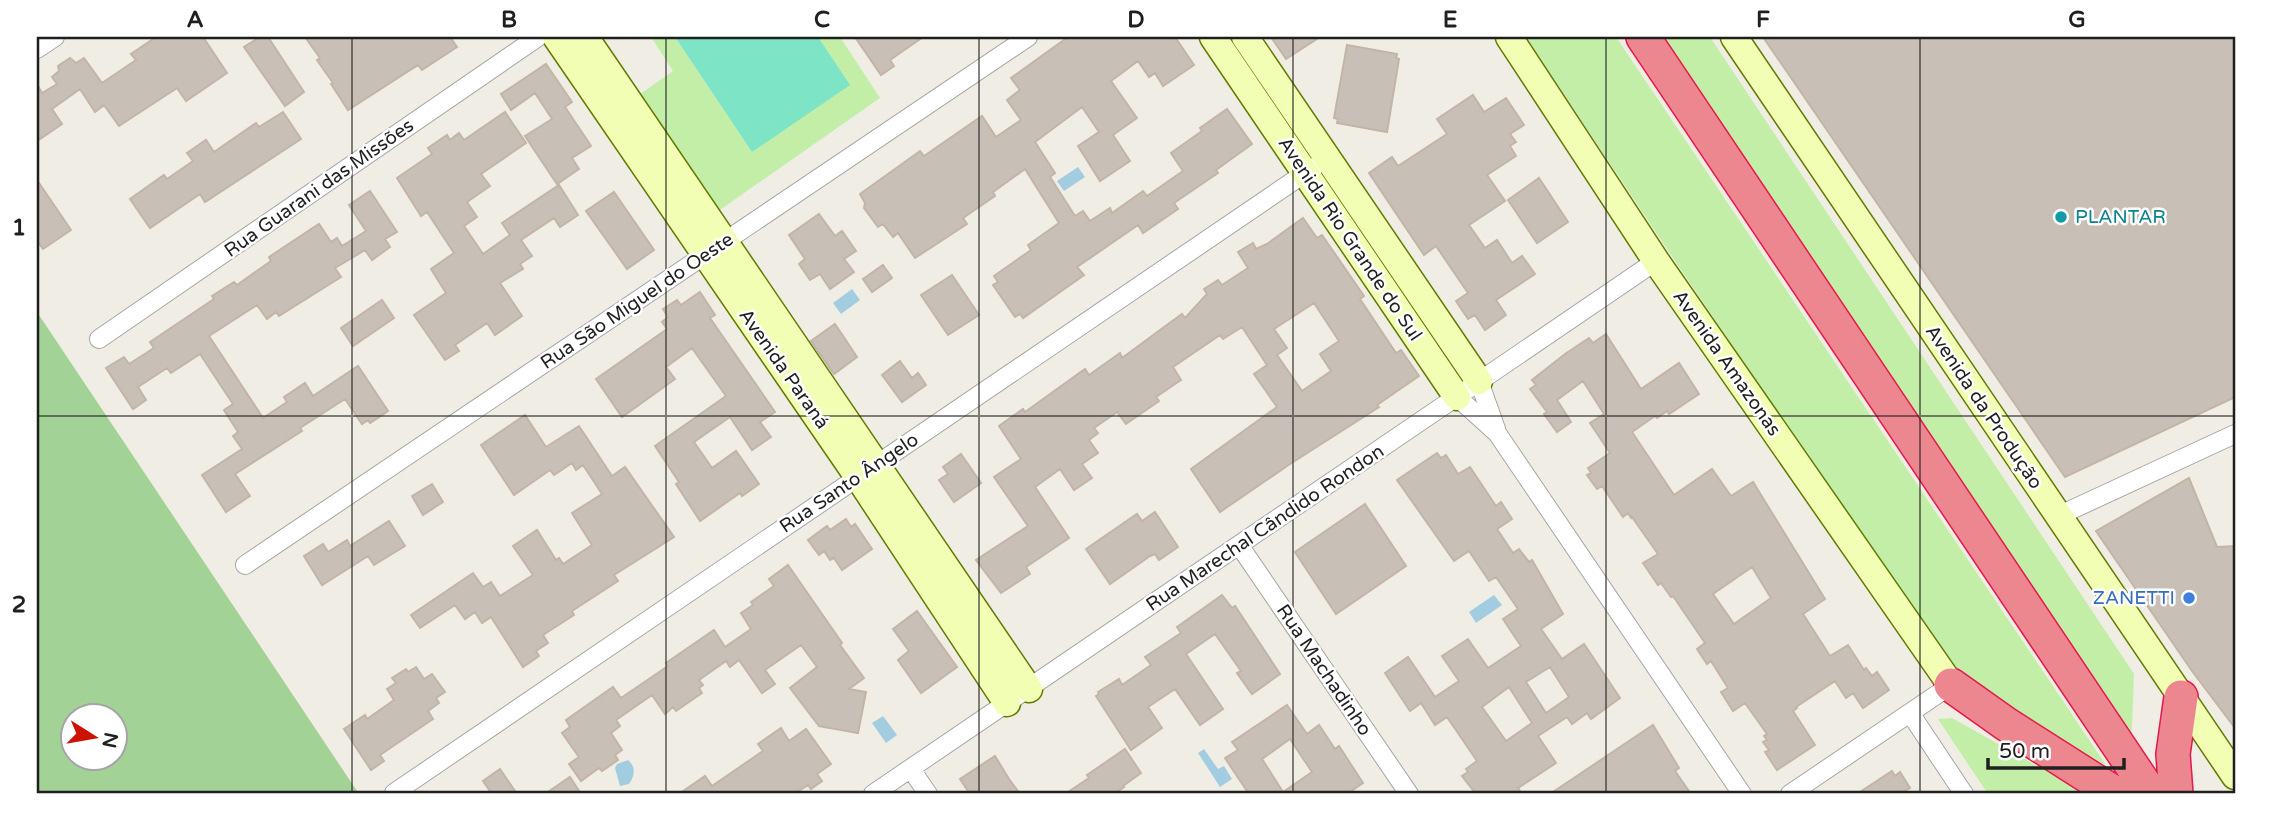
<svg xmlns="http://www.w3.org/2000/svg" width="2272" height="831" font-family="'Varela Round',sans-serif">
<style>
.grass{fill:#c3eea7}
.forest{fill:#a2d296;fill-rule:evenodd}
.pitch{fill:#7de4c6}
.water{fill:#a2cde1}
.building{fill:#c8c0b7;stroke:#c3b5a5;stroke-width:2;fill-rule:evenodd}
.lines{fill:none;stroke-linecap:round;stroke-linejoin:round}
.street-casing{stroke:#a6a6a6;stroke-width:20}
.secondary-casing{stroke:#637b00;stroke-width:29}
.highway-casing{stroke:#e6194c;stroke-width:36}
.street{stroke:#fff;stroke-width:18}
.secondary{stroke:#f3feb5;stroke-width:26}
.highway{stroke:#ec8790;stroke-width:33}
.grid{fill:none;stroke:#1f1f1f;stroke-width:2;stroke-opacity:0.55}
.culture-dot{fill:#0f9aa8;stroke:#fff;stroke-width:2.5}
.shop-dot{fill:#3f7fe0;stroke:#fff;stroke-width:2.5}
.labels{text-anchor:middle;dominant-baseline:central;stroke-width:5;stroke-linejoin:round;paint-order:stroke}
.street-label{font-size:19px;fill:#1f1f1f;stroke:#fff}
.culture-label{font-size:19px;fill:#0d838f;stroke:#fff;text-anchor:start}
.shop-label{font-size:19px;fill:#366cbe;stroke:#fff;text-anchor:end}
.neatline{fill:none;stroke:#1f1f1f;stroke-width:2.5}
.grid-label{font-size:23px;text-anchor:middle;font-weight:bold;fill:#1f1f1f}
</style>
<rect width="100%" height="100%" fill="#f0ede4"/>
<!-- grass -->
<path class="grass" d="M651,37H675L752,152L817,37H840L880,98L714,214L636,97L673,71Z
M1526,37H1616L2106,765L2001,708L1962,681L1675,261Z
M1663,37H1710L2134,674L2131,752Z
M1952,718L2087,794H1988L1938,719Z"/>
<!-- forest -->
<path class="forest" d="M37,312L359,794H37ZM74,716H116V758H74Z"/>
<!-- pitch -->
<path class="pitch" d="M675,37H818L850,85L752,152Z"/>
<!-- water -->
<path class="water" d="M1078,167L1085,177L1064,191L1057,181Z
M852,289L860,300L841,314L833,303Z
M1494,595L1502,605L1476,623L1469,612Z
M883,716L897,735L886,743L872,723Z
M1204,749L1218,769L1224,766L1232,779L1220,787L1198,753Z
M628,760C637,768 634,776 629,784L620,786L615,768L617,764Z"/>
<!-- building -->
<path class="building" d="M156,37H203L227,73L186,101L177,88L119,126L104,105L95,112L80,89L52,109L62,124L37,141V84L42,93L57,84L52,77L59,71L58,66L70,58L76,63L84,58L102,83L136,60L131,54Z
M260,37H268L304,92L285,106L244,47Z
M305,37H450L457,47L422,70L418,65L348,110L331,84L333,83L317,60L320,58Z
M855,37H923L890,60L894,66L881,75Z
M1068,37H1175L1194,65L1163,86L1155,73L1149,77L1138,61L1111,81L1137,118L1113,135L1130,161L1100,181L1078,146L1099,132L1082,107L1035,142L1055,173L1050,177L1075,216L1083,211L1090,221L1110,208L1112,213L1143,191L1147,196L1183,171L1171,153L1202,131L1200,128L1227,109L1252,144L1216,170L1218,173L1174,203L1178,209L1143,233L1138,225L1077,267L1084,275L1023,318L1020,314L1015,317L993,285L998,282L994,276L1031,250L1028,245L1059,223L1025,169L993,192L995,196L963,218L967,224L915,258L898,233L893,237L883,224L878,227L864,208L865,203L860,194L920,151L924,156L982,116L996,137L1021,120L1007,100L1020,90L1011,78Z
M1271,37H1320L1286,59Z
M1763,37H2235V397L2065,477Z
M1347,45L1397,54L1396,58L1399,59L1387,132L1337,123L1338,119L1334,118Z
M546,64L572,102L565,107L591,146L572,158L579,169L557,184L525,136L552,119L535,93L511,110L501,94Z
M1473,95L1484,112L1506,98L1524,125L1510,134L1516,142L1510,146L1516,156L1487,175L1505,201L1469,225L1485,248L1497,240L1512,263L1522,256L1535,274L1496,300L1506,315L1485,330L1475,315L1468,319L1456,301L1468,293L1436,246L1424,255L1369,173L1392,157L1398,166L1447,134L1437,119Z
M283,112L301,139L205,202L200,194L150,228L130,199L164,175L167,179L193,161L187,153L206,140L214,152L256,123L259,127Z
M505,112L526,143L481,174L490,186L467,202L477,217L464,226L483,254L510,235L502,223L559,185L578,215L560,227L554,218L521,240L532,256L520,264L523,269L500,283L522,316L495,335L487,323L455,345L459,351L445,360L414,315L446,293L431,269L454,253L427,212L421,216L397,178L432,154L428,148L447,135L450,140L459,133L464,140Z
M1539,178L1568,222L1537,243L1508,200Z
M37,180L71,230L43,249L37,241Z
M370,191L397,232L385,239L390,247L372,260L365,250L335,268L341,277L279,316L276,312L267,319L257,305L209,336L263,418L287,402L284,397L305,383L313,396L358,366L388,411L370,423L368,420L362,424L345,399L300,428L302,431L235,474L250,496L226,512L202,475L242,449L233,436L238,432L224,410L233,404L200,354L171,373L167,368L138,387L146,400L133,409L106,368L124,357L129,364L154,348L150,342L214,299L212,296L234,282L237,285L271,261L269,257L319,224L331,242L337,238L342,246L366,231L349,205Z
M614,192L654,250L627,269L586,211Z
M819,214L835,236L842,231L856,251L844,259L854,272L830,289L820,274L810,280L799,264L805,259L789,235Z
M1303,218L1317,238L1322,235L1364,296L1360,299L1396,353L1401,350L1419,376L1377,405L1379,407L1290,464L1220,512L1191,469L1277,407L1254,374L1267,365L1242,327L1223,339L1220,335L1173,367L1181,380L1156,397L1159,401L1126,424L1117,412L1094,428L1098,433L1089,440L1098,453L1082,464L1092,478L1074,490L1060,469L1035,487L1069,538L1026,567L1030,574L1001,593L976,560L1028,526L994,477L1021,459L999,426L1023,409L1025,412L1085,369L1089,375L1120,353L1122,358L1182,314L1185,318L1207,294L1204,289L1218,280L1222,285L1248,268L1238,252L1253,243L1256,249L1267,244ZM1314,303L1339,341L1320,354L1331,371L1302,391L1277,355L1287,348L1274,329Z
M883,265L892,278L872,292L863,279Z
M952,275L979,315L948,335L921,295Z
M700,292L715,315L710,318L775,412L760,422L771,437L752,450L730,417L694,442L712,468L736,451L759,484L742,496L740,493L700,521L676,484L679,482L655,446L726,396L692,348L666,367L675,379L622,417L596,379L667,329L662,322L668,317L663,309L677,300L681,305Z
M382,300L394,318L353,346L341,328Z
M835,324L857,357L834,374L811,341Z
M1606,334L1641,389L1679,363L1699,394L1669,414L1667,411L1657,418L1655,416L1632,432L1674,495L1712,469L1731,496L1753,482L1825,599L1803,614L1830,656L1848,645L1864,670L1866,668L1872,676L1877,672L1889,690L1863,708L1853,693L1846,698L1835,681L1796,707L1797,708L1793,711L1815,745L1777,770L1765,752L1769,750L1763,742L1767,740L1764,736L1767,734L1745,703L1733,711L1721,692L1728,688L1711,661L1707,664L1697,649L1705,643L1673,596L1671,597L1661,583L1658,585L1643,563L1658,554L1632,517L1631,518L1628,513L1623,517L1602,486L1597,489L1587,475L1591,473L1588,468L1610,453L1590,423L1604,414L1583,381L1557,400L1571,422L1557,432L1544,414L1547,412L1530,389L1536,385L1532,380L1565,354L1589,338L1593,343ZM1752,567L1771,598L1734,624L1713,594Z
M900,361L912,378L918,373L926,385L902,402L882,375Z
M525,415L546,447L579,426L612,476L625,467L674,537L614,575L618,581L572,611L574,615L543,635L548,643L536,651L539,656L523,667L491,617L482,623L475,612L465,619L455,605L420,628L411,615L473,573L483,587L491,582L500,596L533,575L513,546L537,530L556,560L559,558L563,564L592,545L572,513L602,494L583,465L576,470L572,463L554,475L550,470L514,495L481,445Z
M1437,453L1441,458L1446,455L1458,474L1470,467L1496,506L1501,502L1512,519L1497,529L1513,553L1519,549L1529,562L1532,560L1563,614L1541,629L1562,659L1584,644L1620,698L1591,719L1587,713L1572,724L1567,717L1538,736L1556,763L1518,788L1522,794H1476L1462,776L1468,772L1466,769L1477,761L1447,717L1435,725L1421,703L1410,711L1385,673L1408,657L1435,697L1459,681L1442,656L1468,639L1488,668L1521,646L1503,619L1518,609L1496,577L1489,581L1469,551L1454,561L1397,480ZM1550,667L1569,697L1546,713L1526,682ZM1509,687L1532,723L1506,741L1482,707Z
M961,454L981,483L954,502L939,480L948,474L943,467Z
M2189,478L2217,547L2235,546V728L2192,671L2096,531Z
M432,484L443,502L423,515L412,496Z
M1365,504L1406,566L1336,614L1295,552Z
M1155,512L1178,547L1159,560L1155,554L1150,556L1110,584L1086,549L1137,514L1142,521Z
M846,519L851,527L855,524L872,549L842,570L834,558L830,560L824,551L819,555L808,540L827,526L830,530Z
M389,521L405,546L374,565L368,556L322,585L304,556L323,544L328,552L347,540L350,546Z
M788,565L842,643L840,645L864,678L849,689L866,692L858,733L819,726L790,688L817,667L801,645L765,670L775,684L762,693L739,660L730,667L726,661L699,680L703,685L699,688L702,693L676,711L673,707L665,714L652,695L616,720L620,726L611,733L622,750L615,755L618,760L602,771L599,768L581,781L569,764L579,757L562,733L570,727L566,720L613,687L621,698L668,666L666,663L714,630L725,647L751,629L741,613L753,605L751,602L774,586L769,579Z
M1222,595L1232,608L1235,606L1280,674L1252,694L1237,673L1241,671L1215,634L1186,654L1223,709L1200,725L1175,689L1148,707L1162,728L1131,750L1096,696L1099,694L1098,692L1119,679L1122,685L1151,665L1145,657L1181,633L1177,627Z
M917,611L957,667L921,693L898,660L909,651L893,629Z
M416,667L424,679L432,674L445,692L436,698L439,703L428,711L433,719L380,755L384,761L371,770L344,729L365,715L367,719L394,700L387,689L396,683L392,678L406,669L408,672Z
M1287,705L1307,734L1319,725L1335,749L1339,746L1363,783L1347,794H1249L1225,758L1238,750L1232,742ZM1290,739L1312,772L1283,792L1262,759Z
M1653,725L1679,768L1675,771L1691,794H1550Z
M781,728L789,741L806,729L831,764L817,774L822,781L811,789L808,785L794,794H679L705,776L712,786L763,751L758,744Z
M1125,749L1141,773L1123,786L1124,787L1114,794H1065L1089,778L1087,775Z
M995,756L1009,779L1020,794H970L960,779Z
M500,769L517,794H492L483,781Z
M1892,771L1895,776L1900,772L1910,788L1900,794H1857Z
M570,777L581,794H545Z"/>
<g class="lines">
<!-- street casing -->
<g class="street-casing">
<path id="street" d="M37,49L55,37
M99,339L538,37
M1479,381L1496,429
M1457,397L1497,433L1742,794
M2058,516L2235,434
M1239,545L1409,794
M245,565L1028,37
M1910,713L1964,794
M911,769L928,794
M394,793L1314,167
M873,794L1656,261
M1790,794L1951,685"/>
</g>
<!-- secondary casing -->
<g class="secondary-casing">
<path id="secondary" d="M556,37L858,477L1007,703
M585,37L1029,689
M1213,37L1457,397
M1245,37L1479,381
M1509,37L1656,261L1951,685
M1734,37L2235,776"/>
</g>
<!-- highway casing -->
<g class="highway-casing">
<path id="highway" d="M1643,37L2151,794
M1951,685L2006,724L2116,794
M2176,794L2173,754L2181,697"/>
</g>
<!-- street -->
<use href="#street" class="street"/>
<!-- secondary -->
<use href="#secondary" class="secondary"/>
<!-- highway -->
<use href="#highway" class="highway"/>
</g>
<!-- grid -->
<path class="grid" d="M352,37V794M666,37V794M979,37V794M1293,37V794M1606,37V794M1920,37V794M37,416H2235"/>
<!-- markers -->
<circle class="culture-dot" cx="2061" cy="217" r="7"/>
<circle class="shop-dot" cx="2189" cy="598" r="7"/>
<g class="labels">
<!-- street labels -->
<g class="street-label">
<text transform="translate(319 188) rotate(-35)">Rua Guarani das Missões</text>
<text transform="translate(1350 239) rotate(56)">Avenida Rio Grande do Sul</text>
<text transform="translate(637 301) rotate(-34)">Rua São Miguel do Oeste</text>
<text transform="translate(1727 363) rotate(55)">Avenida Amazonas</text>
<text transform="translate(784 369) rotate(55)">Avenida Paraná</text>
<text transform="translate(1984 407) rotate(56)">Avenida da Produção</text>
<text transform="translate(849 483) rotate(-34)">Rua Santo Ângelo</text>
<text transform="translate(1265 528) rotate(-34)">Rua Marechal Cândido Rondon</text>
<text transform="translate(1324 670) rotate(56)">Rua Machadinho</text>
</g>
<!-- culture labels -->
<g class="culture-label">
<text x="2075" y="217">PLANTAR</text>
</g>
<!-- shop labels -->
<g class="shop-label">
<text x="2175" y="598">ZANETTI</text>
</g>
</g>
<!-- border -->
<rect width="2272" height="831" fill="none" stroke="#ffffff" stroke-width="77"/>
<!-- north arrow -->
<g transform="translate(94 737) rotate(101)"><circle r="33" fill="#ffffff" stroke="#a5a5a5" stroke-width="2"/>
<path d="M0-5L12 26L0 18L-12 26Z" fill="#cd1300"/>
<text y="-10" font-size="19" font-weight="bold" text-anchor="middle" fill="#1f1f1f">N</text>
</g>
<!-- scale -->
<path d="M1988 758v10h136v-10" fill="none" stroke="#1f1f1f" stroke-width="3.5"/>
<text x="1999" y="758" font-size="21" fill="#1f1f1f" stroke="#ffffff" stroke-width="5" paint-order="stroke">50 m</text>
<rect x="38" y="38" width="2196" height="754" class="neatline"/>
<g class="grid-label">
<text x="195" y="27">A</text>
<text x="509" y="27">B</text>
<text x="822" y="27">C</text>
<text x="1136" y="27">D</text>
<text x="1450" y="27">E</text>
<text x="1763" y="27">F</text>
<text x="2077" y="27">G</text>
<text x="19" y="235">1</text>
<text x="19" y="612">2</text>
</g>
</svg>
